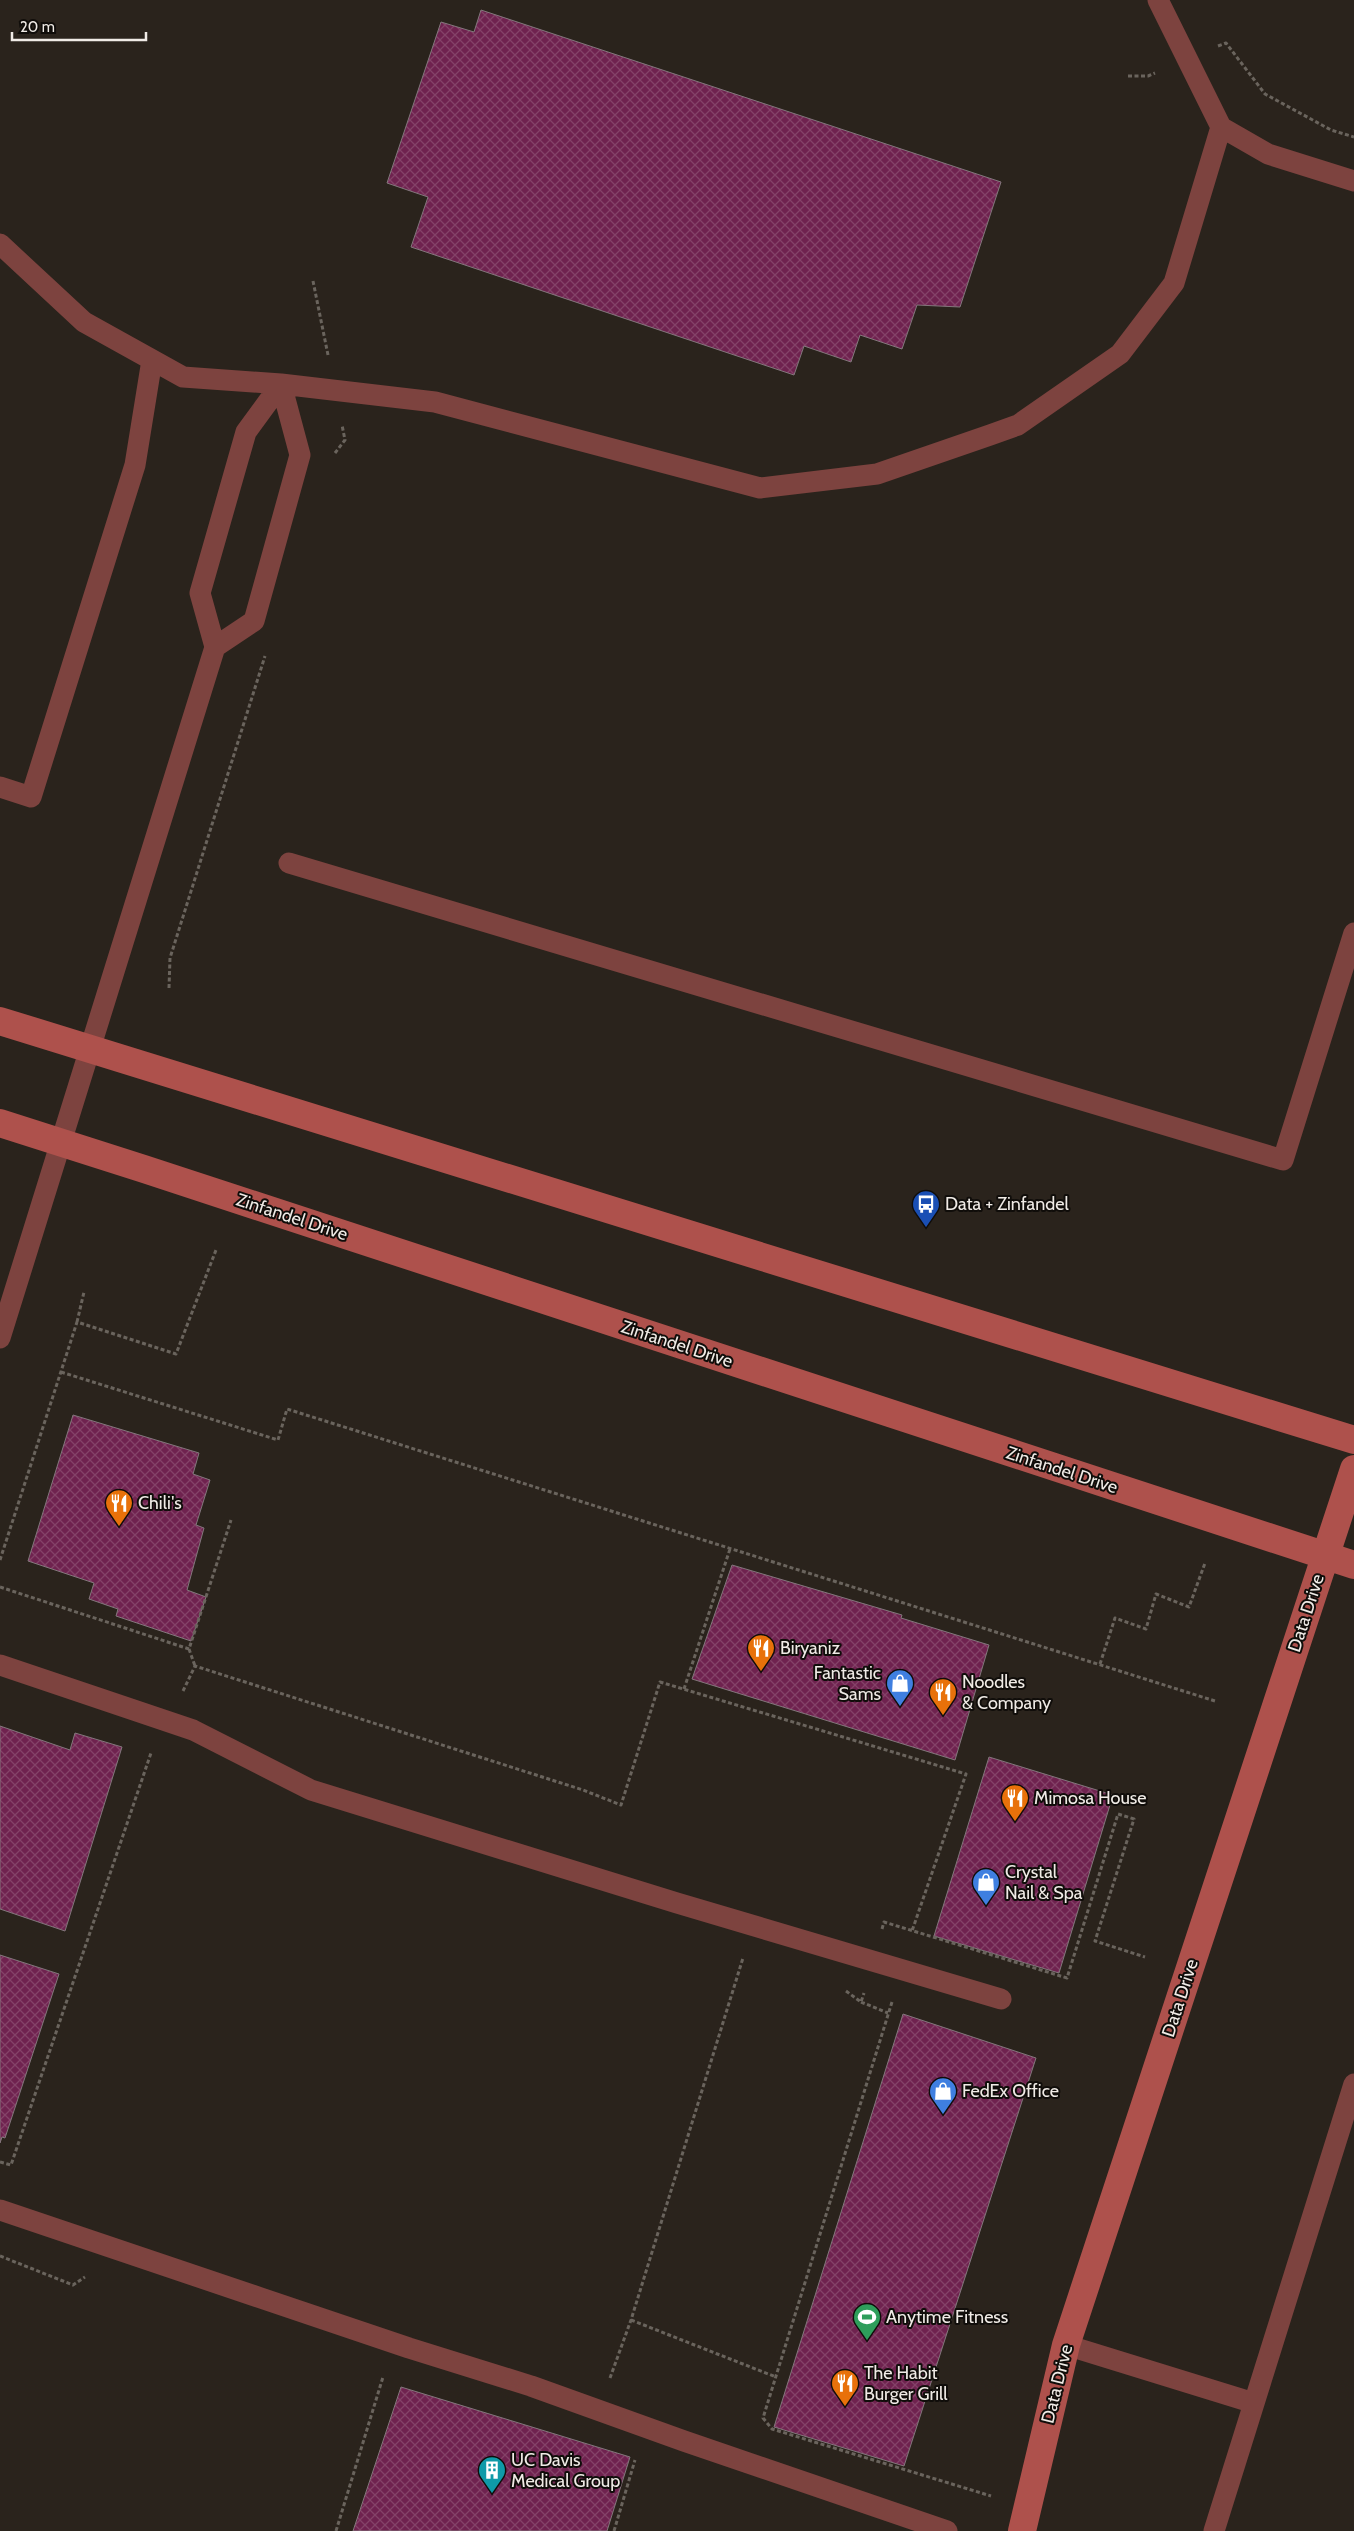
<svg xmlns="http://www.w3.org/2000/svg" width="1354" height="2531" font-family="Cabin,sans-serif">
<style>
.building{fill:url(#building-cross-hatch);stroke:#83777c}
.lines{fill:none;stroke-linecap:round;stroke-linejoin:round}
.path{stroke:#6a645d;stroke-width:3;stroke-dasharray:4 2.5;stroke-linecap:butt}
.lane{stroke:#7d433f;stroke-width:21}
.secondary{stroke:#ae514c;stroke-width:28}
.labels{text-anchor:middle;dominant-baseline:central;stroke-width:4;stroke-linejoin:round;paint-order:stroke}
.poi-label{font-size:18px;fill:#f0ebe6;stroke:#100d0a;text-anchor:start}
.street-label{font-size:18px;fill:#f0ebe6;stroke:#100d0a}
</style>
<defs>
<pattern id="building-cross-hatch" width="8" height="8" patternUnits="userSpaceOnUse" patternTransform="scale(1.25)"><rect width="8" height="8" fill="#6f224f"/><path d="M0 0l8 8M0 8l8-8" fill="none" stroke="#844268"/></pattern>
</defs>
<rect width="100%" height="100%" fill="#2a231c"/>
<!-- building -->
<path class="building" d="M481,10L1001,182L960,307L917,305L902,349L860,335L851,362L804,346L794,375L411,247L428,197L387,183L441,22L474,32Z
M73,1415L199,1453L193,1474L210,1480L196,1525L204,1528L187,1590L206,1597L191,1641L116,1616L118,1609L89,1599L94,1583L28,1561Z
M732,1565L902,1615L901,1618L989,1645L955,1760L692,1679Z
M0,1726L70,1750L75,1733L122,1747L65,1931L0,1909Z
M989,1757L1113,1795L1059,1973L934,1936Z
M0,1955L59,1974L5,2138L2,2137L0,2143Z
M903,2014L1036,2058L904,2466L774,2427Z
M401,2387L630,2457L607,2531H353Z"/>
<g class="lines">
<!-- path -->
<path class="path" d="M1218,46L1226,43L1265,94L1331,130L1354,137
M1128,76H1148L1155,73
M313,281L328,355
M335,453L345,440L342,425
M169,988L170,958L265,656
M77,1322L84,1292
M61,1372L278,1440L287,1409L1215,1701
M0,1560L77,1322L176,1354L216,1250
M0,1587L189,1649L231,1520
M189,1649L195,1666
M1100,1664L1115,1618L1146,1629L1156,1594L1189,1607L1205,1563
M684,1689L730,1549
M183,1691L195,1666L583,1790L621,1805L660,1682L966,1774L912,1931
M882,1929L884,1922L1067,1978L1118,1814L1134,1819L1095,1941L1145,1957
M846,1991L861,2002L864,1993
M861,2002L888,2013
M892,2002L763,2418L772,2429L991,2496
M0,2162L11,2165L151,1753
M0,2256L73,2285L85,2277
M631,2320L776,2377
M610,2378L631,2320L743,1958
M336,2531L383,2377
M614,2531L635,2460"/>
<!-- lane -->
<path class="lane" d="M1158,0L1221,127L1268,154L1354,181
M0,244L84,322L183,377L281,384L435,402L760,488L877,474L990,435L1018,425L1120,354L1174,283L1221,127
M215,647L254,621L300,455L281,384
M0,787L31,797L135,465L152,360
M289,863L1283,1160L1354,933
M0,1338L215,647L200,593L246,432L281,384
M0,1665L193,1730L311,1790L677,1903L1001,1999
M0,2210L409,2348L531,2386L684,2441L947,2531
M1066,2345L1254,2403
M1214,2531L1354,2084"/>
<!-- secondary -->
<path class="secondary" d="M0,1021L1354,1440
M0,1123L144,1169L1354,1565
M1022,2531L1066,2345L1354,1469"/>
</g>
<!-- icons -->
<defs>
<g id="bus-pin" transform="scale(1.4375)"><path d="M0 17L-7.5 6A9.5 9.5 0 1 1 7.5 6Z" fill="#1a4fb4" stroke="#100d0a"/><path d="M-5-6H5V4H4V6H2V4H-2V6H-4V4H-5ZM-3.5-4V0h7V-4ZM-3.5 1.2v1.5H-2V1.2ZM2 1.2v1.5H3.5V1.2Z" fill="#fff"/></g>
<g id="restaurant-pin" transform="scale(1.4375)"><path d="M0 17L-7.5 6A9.5 9.5 0 1 1 7.5 6Z" fill="#e8710a" stroke="#100d0a"/><path d="M-5-6h1v4h1v-4h1v4h1v-4h1v5L-1.5 .5V6h-2V.5L-5-1ZM5-6V6H3V1.5H1.5Q1.5-4 5-6Z" fill="#fff"/></g>
<g id="shop-pin" transform="scale(1.4375)"><path d="M0 17L-7.5 6A9.5 9.5 0 1 1 7.5 6Z" fill="#3f7fe0" stroke="#100d0a"/><path d="M-5-2.5h2.3a2.7 3.5 0 0 1 5.4 0H5L5.5 6h-11ZM-1.5-2.5h3a1.5 2.3 0 0 0-3 0Z" fill="#fff"/></g>
<g id="stadium-pin" transform="scale(1.4375)"><path d="M0 17L-7.5 6A9.5 9.5 0 1 1 7.5 6Z" fill="#2e9e5b" stroke="#100d0a"/><path d="M0-5a6.5 5 0 1 0 0 10a6.5 5 0 1 0 0-10ZM-3.5-1.8h7v3.6h-7Z" fill="#fff"/></g>
<g id="building-pin" transform="scale(1.4375)"><path d="M0 17L-7.5 6A9.5 9.5 0 1 1 7.5 6Z" fill="#0f9aa8" stroke="#100d0a"/><path d="M-4-6H4V6H1V3H-1V6H-4ZM-2.5-4.3h1.7v1.8h-1.7ZM.8-4.3h1.7v1.8H.8ZM-2.5-1h1.7V.8h-1.7ZM.8-1h1.7V.8H.8Z" fill="#fff"/></g>
</defs>
<g fill-rule="evenodd">
<use href="#bus-pin" x="926" y="1204"/>
<use href="#restaurant-pin" x="119" y="1503"/>
<use href="#restaurant-pin" x="761" y="1648"/>
<use href="#shop-pin" x="900" y="1683"/>
<use href="#restaurant-pin" x="943" y="1692"/>
<use href="#restaurant-pin" x="1015" y="1798"/>
<use href="#shop-pin" x="986" y="1882"/>
<use href="#shop-pin" x="943" y="2091"/>
<use href="#stadium-pin" x="867" y="2317"/>
<use href="#restaurant-pin" x="845" y="2383"/>
<use href="#building-pin" x="492" y="2470"/>
</g>
<g class="labels">
<!-- poi labels -->
<g class="poi-label">
<text x="945" y="1204">Data + Zinfandel</text>
<text x="138" y="1503">Chili's</text>
<text x="780" y="1648">Biryaniz</text>
<text x="881" y="1673" text-anchor="end">Fantastic<tspan x="881" dy="21">Sams</tspan></text>
<text x="962" y="1682">Noodles<tspan x="962" dy="21">&amp; Company</tspan></text>
<text x="1034" y="1798">Mimosa House</text>
<text x="1005" y="1872">Crystal<tspan x="1005" dy="21">Nail &amp; Spa</tspan></text>
<text x="962" y="2091">FedEx Office</text>
<text x="886" y="2317">Anytime Fitness</text>
<text x="864" y="2373">The Habit<tspan x="864" dy="21">Burger Grill</tspan></text>
<text x="511" y="2460">UC Davis<tspan x="511" dy="21">Medical Group</tspan></text>
</g>
<!-- street labels -->
<g class="street-label">
<text transform="translate(292 1217) rotate(18)">Zinfandel Drive</text>
<text transform="translate(677 1344) rotate(18)">Zinfandel Drive</text>
<text transform="translate(1062 1470) rotate(18)">Zinfandel Drive</text>
<text transform="translate(1306 1613) rotate(-72)">Data Drive</text>
<text transform="translate(1180 1998) rotate(-72)">Data Drive</text>
<text transform="translate(1057 2384) rotate(-76)">Data Drive</text>
</g>
</g>
<!-- scale -->
<path d="M12 32v8h134v-8" fill="none" stroke="#f0ebe6" stroke-width="2.5"/>
<text x="20" y="32" font-size="15" fill="#f0ebe6" stroke="#100d0a" stroke-width="4" paint-order="stroke">20 m</text>
</svg>
